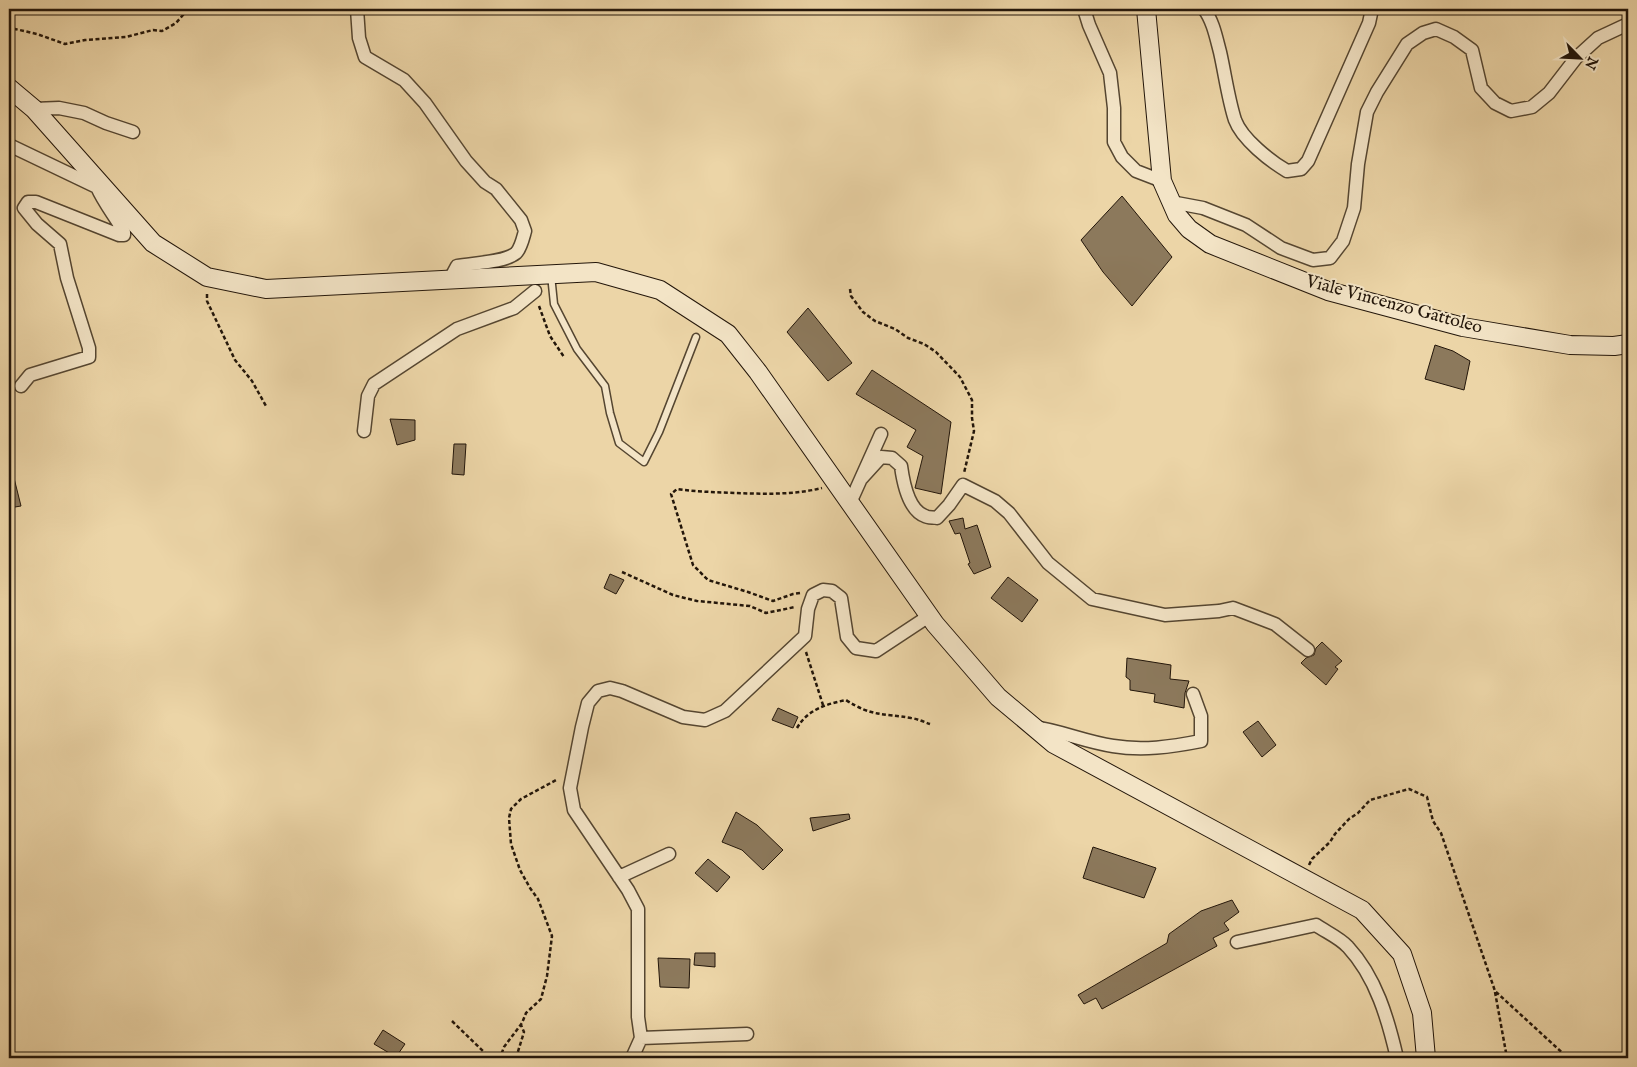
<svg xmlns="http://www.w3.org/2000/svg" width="1637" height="1067" font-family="'IM FELL English',serif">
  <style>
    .building { fill: #8c795c; stroke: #23160a }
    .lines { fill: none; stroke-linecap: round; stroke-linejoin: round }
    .lane-casing { stroke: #554631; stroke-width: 9 }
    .street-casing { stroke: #554631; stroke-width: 15 }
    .secondary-casing { stroke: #23160a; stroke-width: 20 }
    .path { stroke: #23160a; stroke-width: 2.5; stroke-dasharray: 4 2.5; stroke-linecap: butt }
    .lane { stroke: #f3e4c6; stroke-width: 6 }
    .street { stroke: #f3e4c6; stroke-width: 12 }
    .secondary { stroke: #f3e4c6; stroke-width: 18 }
    .labels { text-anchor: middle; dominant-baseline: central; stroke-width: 4; stroke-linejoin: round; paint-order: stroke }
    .street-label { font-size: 18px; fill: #23160a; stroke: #f3e4c6 }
  </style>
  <rect width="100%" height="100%" fill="#ecd5a7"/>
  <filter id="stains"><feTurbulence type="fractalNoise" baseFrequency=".004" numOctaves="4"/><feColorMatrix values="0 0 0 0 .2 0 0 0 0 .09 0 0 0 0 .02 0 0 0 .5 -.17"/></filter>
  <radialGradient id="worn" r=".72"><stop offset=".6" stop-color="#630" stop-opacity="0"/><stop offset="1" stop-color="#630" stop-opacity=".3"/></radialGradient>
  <!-- building -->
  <path class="building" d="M1122,196l50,61 -40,49 -29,-34 -22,-32z
    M808,308l44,55 -24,18 -41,-49z
    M1435,345l18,6 17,10 -6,29 -39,-11z
    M872,370l79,52 -10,72 -26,-6 8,-32 -16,-9 9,-17 -60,-36z
    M390,419l25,1v20l-18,5z
    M454,444h12l-2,31 -12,-1z
    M9,474h4l8,32 -12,2z
    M963,518l2,11 12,-4 14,42 -17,7 -6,-10 2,-1 -10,-30 -5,1 -6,-13z
    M610,574l14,6 -8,14 -12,-6z
    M1008,577l30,23 -16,22 -31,-24z
    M1322,642l20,19 -7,6 3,2 -12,16 -25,-22 5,-5 8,-3 2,-7z
    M1127,658l44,7 -1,14 19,2 -4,12 -1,15 -30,-6 1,-8 -25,-4v-10l-4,-3z
    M778,708l20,9 -5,11 -21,-8z
    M1258,721l18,24 -14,12 -19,-25z
    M736,812l21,13 26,25 -20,20 -21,-20 -20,-8z
    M849,814l1,5 -37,12 -3,-13z
    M1093,847l63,21 -12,30 -61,-20z
    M708,859l22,18 -13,15 -22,-19z
    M1232,900l7,12 -15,11 5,7 -16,8 4,8 -115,63 -6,-11 -12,6 -6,-9 89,-52 2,-9 32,-23z
    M695,953h20v14l-21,-2z
    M658,958l32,1 -1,29 -29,-1z
    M383,1030l22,14 -9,13 -22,-13z"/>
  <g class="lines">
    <defs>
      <path id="lane" d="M551,275l3,29 23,45 28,37 5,27 9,30 25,19 15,-30 37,-95"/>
      <path id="street" d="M357,9l2,29 6,19 39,23 21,23 41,58 19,21 11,7 25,31 4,11c-2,7 -4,17 -9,22 -12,10 -44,10 -59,13l-7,13
        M1084,9l5,16 21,48 4,35v34l8,15 14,14 26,10
        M1204,9c9,12 12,28 16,43 5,22 8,46 15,68 7,19 35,41 52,51l14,-2 7,-8 61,-138 3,-14
        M34,109l25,-1 25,5 22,10 27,9
        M9,145l92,44
        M1171,202l32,6 43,17 35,23 32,12 17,-2 13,-17 11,-33 4,-44 9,-52 10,-20 30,-48 16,-11 13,-4 18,8 18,13 9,38 14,15 16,8 21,-4 17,-14 27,-35 22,-20 30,-14
        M21,386l9,-11 59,-18v-9l-22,-70 -7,-34 -23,-20 -13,-16 4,-6h8l83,33h5v-3c-9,-16 -20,-29 -27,-45
        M364,431l4,-35 6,-12 83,-55 57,-21 21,-17
        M861,479l20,-22 11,1 9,8c2,15 7,44 24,50 3,2 9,1 12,2l12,-13 14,-20 32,16 14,12 39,50 44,36 73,16 54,-4 14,-3 42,16 33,26
        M850,503l31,-69
        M1034,727c27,4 52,15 79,19 29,5 58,1 88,-5v-25l-8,-22
        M619,877l50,-23
        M1237,942l79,-17c10,7 24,13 32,22 28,30 40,72 49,111
        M641,1038l106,-4
        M632,1058l9,-20 -3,-21v-108l-10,-19 -54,-80 -4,-22 12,-61 6,-24 10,-12 12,-3 12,3 61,26 22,3 20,-9 80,-75 3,-27 5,-14 10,-5 9,1 9,7 6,39 9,11 20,3 53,-35"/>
      <path id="secondary" d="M1146,9l16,172 15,34 12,14 21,15 118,47 135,36 107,18 44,1 14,-2
        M9,88l25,21 119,134 54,34 59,12 330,-17 64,18 68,44 30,38 177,252 63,73 56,47 308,166 40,44 20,59 4,45"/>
    </defs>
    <!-- lane casing -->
    <use href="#lane" class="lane-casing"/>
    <!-- street casing -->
    <use href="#street" class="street-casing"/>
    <!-- secondary casing -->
    <use href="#secondary" class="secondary-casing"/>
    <!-- path -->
    <path class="path" d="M9,34l6,-5 22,5 28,10 20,-4 41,-3 27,-7 9,1 14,-8 7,-8 3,-6
      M850,289l1,7 12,16 12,9 20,8 13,9 16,6 12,8 24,25 12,23v18l2,13 -10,42
      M207,294v7l28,59 17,21 14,25
      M539,306l11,30 14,21
      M622,572l51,23 24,6 53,5 16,7 29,-6
      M800,593l-7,1 -20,7 -25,-9 -40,-12 -15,-15 -22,-71 6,-5c20,3 39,3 59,4 28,1 58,2 86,-5
      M806,652l17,53
      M797,728c11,-19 30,-24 49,-28 26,17 37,13 65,18 7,1 13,4 19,6
      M1309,865l3,-6 18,-17 5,-8 14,-15 9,-6 12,-13 39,-11 18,8 6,24 8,12 54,158 73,67
      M1495,992l12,66
      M452,1021l36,35 13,-1 3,-8 18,-24 4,-10 15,-14 6,-23 5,-40 -14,-37 -8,-11 -10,-18 -9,-26 -2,-26 2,-9 10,-10 37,-20
      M516,1058l8,-26 -3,-7"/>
    <!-- lane -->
    <use href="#lane" class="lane"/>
    <!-- street -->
    <use href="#street" class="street"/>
    <!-- secondary -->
    <use href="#secondary" class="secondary"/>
  </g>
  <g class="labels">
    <!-- street labels -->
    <g class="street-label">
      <text transform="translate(1394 305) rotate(15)">Viale Vincenzo Gattoleo</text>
    </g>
  </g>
  <!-- margin -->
  <rect width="1637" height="1067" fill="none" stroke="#ecd5a7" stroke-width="30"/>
  <rect x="10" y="10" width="1617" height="1047" fill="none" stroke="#23160a" stroke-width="2.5"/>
  <rect x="15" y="15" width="1607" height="1037" fill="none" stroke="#23160a"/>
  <!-- north arrow -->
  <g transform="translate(1580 58) rotate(114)" stroke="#f3e4c6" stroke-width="4" paint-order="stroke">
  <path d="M0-4L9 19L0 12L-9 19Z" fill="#23160a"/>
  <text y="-8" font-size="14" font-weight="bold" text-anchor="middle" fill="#23160a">N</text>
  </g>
  <rect width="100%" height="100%" filter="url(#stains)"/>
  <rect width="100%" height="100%" fill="url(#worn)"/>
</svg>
